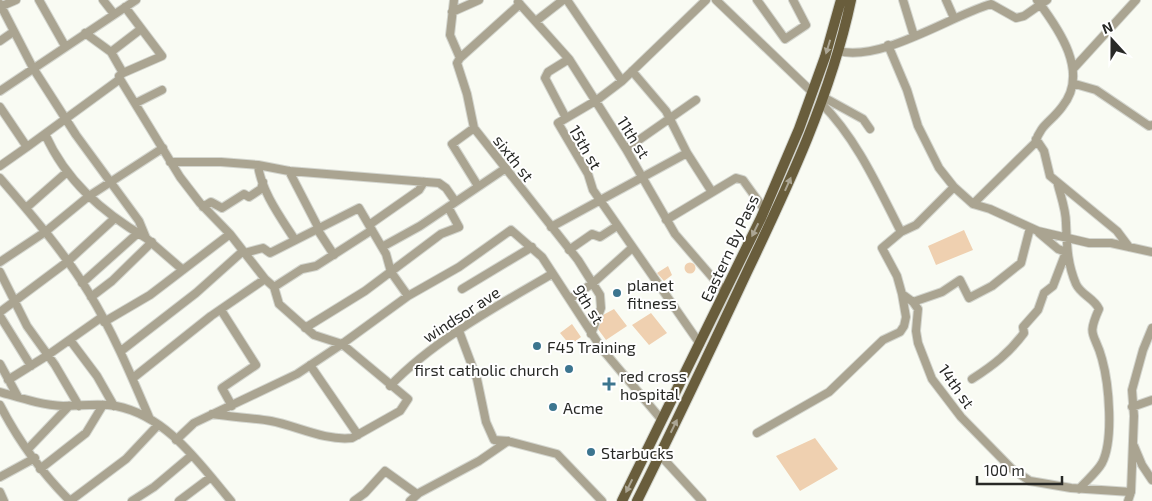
<svg xmlns="http://www.w3.org/2000/svg" width="1152" height="501" font-family="'Exo 2',sans-serif">
  <style>
    .green { fill: #efd0b0 }
    .lines { fill: none; stroke-linecap: round; stroke-linejoin: round }
    .minor-casing { stroke: #d3d5ce; stroke-width: 10 }
    .major-casing { stroke: #d3d5ce; stroke-width: 12 }
    .minor { stroke: #aaa491; stroke-width: 8 }
    .major { stroke: #695d3c; stroke-width: 10 }
    .oneway { fill: #aca694 }
    .poi-dot { fill: #3c758f; stroke: #fff; stroke-width: 2 }
    .labels { text-anchor: middle; dominant-baseline: central; stroke-width: 4; stroke-linejoin: round; paint-order: stroke }
    .street-label { font-size: 16px; fill: #282926; stroke: #fff }
    .poi-label { font-size: 16px; fill: #282926; stroke: #fff; text-anchor: start }
  </style>
  <rect width="100%" height="100%" fill="#f9fbf3"/>
  <!-- green -->
  <path class="green" d="M964,230l9,20 -37,15 -8,-19z
    M684.5 268a5.5 5.5 0 1 1 11 0a5.5 5.5 0 1 1-11 0Z
    M668,266l4,9 -8,6 -7,-8z
    M614,309l13,17 -21,14 -14,-19z
    M651,313l16,20 -18,12 -17,-20z
    M572,324l9,13 -11,8 -10,-12z
    M815,438l23,31 -38,22 -24,-35z"/>
  <g class="lines">
    <defs>
      <path id="minor" d="M39,0l26,46
        M103,0l11,14
        M454,0l-4,35 10,23
        M567,0l55,81
        M716,0l96,92
        M757,0l28,39 21,-14 -13,-25
        M903,0l11,36
        M946,0l8,18
        M518,2l51,57 57,90 49,85 50,58
        M0,4l33,64 43,67 63,86 7,17 37,32
        M520,4l-60,54 -3,5 10,31 7,34 104,132 22,35 1,13 -10,26
        M2,6l14,-6
        M125,7l37,49 -39,17 -4,3 1,3 60,98 20,26 30,31 35,45 9,8 5,17 35,31 28,9 66,55 -8,12 -48,27c-27,3 -55,-12 -81,-17 -19,-3 -39,-4 -59,-7
        M452,12l27,-12
        M536,21l27,-21
        M85,33l26,19 12,21
        M0,41l13,-9
        M888,45l19,45 11,36 21,42 15,19 19,17 17,5 48,22 51,12h22l41,9
        M838,51c44,11 110,-34 153,-47l25,14 8,-2 23,-16
        M111,52l30,-23
        M1073,69l63,-69
        M632,71l34,40 21,42 25,39
        M1075,84l21,6 53,36 3,-1
        M0,91l136,-91
        M823,97l40,22 7,10
        M136,103l26,-13
        M821,103c36,36 57,84 80,129l-19,16 15,28 5,18 11,8 5,7 -2,22 2,12 14,36 29,38 51,52 18,12 41,7 60,4
        M0,107l27,40 93,-68
        M566,118l-21,-40 3,-6 21,-13
        M474,128l-22,16 26,42
        M45,134c21,47 57,78 101,104
        M1036,139l8,12 6,25 67,55 12,16
        M626,149l70,-49
        M170,162h51l37,3 31,6 150,12 7,5 9,13
        M258,165c3,26 23,53 37,75
        M0,166l27,-19
        M289,171l30,58v3l15,23
        M0,178c31,36 64,74 89,115 24,39 42,82 60,124
        M1058,185c3,12 8,25 8,38 1,22 1,40 10,61 5,11 18,14 23,25 -13,29 -4,23 3,50 7,25 12,81 0,104 -5,9 -16,18 -23,26
        M973,204l62,-61c6,-19 15,-20 27,-36 28,-34 -3,-78 -25,-107
        M203,207l8,-5 11,6 22,-14 5,3 12,-8 2,-7
        M26,208l41,-36
        M666,220l70,-42 7,2 21,29
        M369,225l50,-35 5,-8
        M551,227l136,-74
        M901,232l15,-7 38,-38
        M1039,233l19,16 8,3
        M382,247l38,-21 86,-58
        M569,250l23,-16 8,3 17,-11
        M244,253l19,-5 7,5 89,-45 27,46 5,18 17,24
        M0,262l45,-30 44,-36 74,-48
        M0,272l27,54 28,39 24,41
        M82,283l56,-50
        M274,287l28,-18 14,-3 56,-36
        M462,289l70,-42
        M91,297l21,-16 40,-39
        M570,299l23,-16 39,-35
        M913,302l29,-10 18,-12 9,18 23,-12 29,-23 9,-35
        M221,310l35,55 -34,23 10,18
        M0,312l67,-50 48,-44
        M0,316l31,50
        M104,322l46,-27 80,-61
        M305,328l60,-37 76,-57 18,-7 -11,-20
        M459,331l18,48 9,43 8,18 14,1 49,13 45,47
        M70,340l27,36 17,30
        M700,344l-107,-154 -5,-16 -30,-51 39,-23 25,-19 84,-81
        M121,351l75,-58 47,-42
        M0,364l18,33
        M310,365l48,70
        M133,378l78,-62 54,-37
        M972,379c22,-14 37,-26 52,-46l-1,-6 15,-17 6,-17 9,-7 13,-34
        M8,380l40,-25 54,-38
        M390,386c44,-46 107,-80 162,-112
        M0,392c21,6 41,13 63,14 17,0 36,-3 53,0 51,10 83,57 115,95
        M0,405c18,35 42,68 70,96
        M1132,407l20,-7
        M757,433l72,-41 54,-52 17,-8 4,-6 2,-9 -4,-23
        M176,440l18,-17 103,-49 45,-30 66,-48 51,-29 52,-37 31,27 60,92 59,70
        M1134,446l8,19 10,15
        M28,449l41,-43
        M660,455l42,46
        M40,469l46,-36 17,-28
        M0,477l35,-19
        M0,492l4,9
        M70,501l56,-42 32,-34
        M132,501l22,-14 38,-32
        M179,501l32,-24
        M354,501l11,-8 20,-22 32,23
        M410,501l9,-8 60,-32 29,-20
        M1128,501l3,-9 3,-76 -2,-26 11,-40 9,-22"/>
      <path id="major" d="M622,501l139,-283 38,-89 26,-72 16,-57
        M637,501c38,-76 74,-152 110,-229 42,-88 84,-177 104,-272"/>
    </defs>
    <!-- minor casing -->
    <use href="#minor" class="minor-casing"/>
    <!-- major casing -->
    <use href="#major" class="major-casing"/>
    <!-- minor -->
    <use href="#minor" class="minor"/>
    <!-- major -->
    <use href="#major" class="major"/>
  </g>
  <!-- one-way arrows -->
  <defs><path id="oneway-solid" d="M-6-.8H1V-3.2L6.5 0L1 3.2V.8H-6Z" transform="scale(1.25)"/></defs>
  <g class="oneway">
    <use href="#oneway-solid" transform="translate(828 47) rotate(107)"/>
    <use href="#oneway-solid" transform="translate(788 184) rotate(-66)"/>
    <use href="#oneway-solid" transform="translate(755 230) rotate(116)"/>
    <use href="#oneway-solid" transform="translate(674 426) rotate(-64)"/>
    <use href="#oneway-solid" transform="translate(629 486) rotate(116)"/>
  </g>
  <!-- markers -->
  <g class="poi-dot">
    <circle cx="617" cy="293" r="5"/>
    <circle cx="537" cy="346" r="5"/>
    <circle cx="569" cy="369" r="5"/>
    <path d="M606.5 376.5h5v5h5v5h-5v5h-5v-5h-5v-5h5z"/>
    <circle cx="553" cy="407" r="5"/>
    <circle cx="591" cy="452" r="5"/>
  </g>
  <g class="labels">
    <!-- street labels -->
    <g class="street-label">
      <text transform="translate(634 137) rotate(58)">11th st</text>
      <text transform="translate(586 147) rotate(60)">15th st</text>
      <text transform="translate(514 158) rotate(52)">sixth st</text>
      <text transform="translate(729 248) rotate(-65)">Eastern By Pass</text>
      <text transform="translate(589 304) rotate(58)">9th st</text>
      <text transform="translate(461 314) rotate(-33)">windsor ave</text>
      <text transform="translate(957 386) rotate(55)">14th st</text>
    </g>
    <!-- poi labels -->
    <g class="poi-label">
      <text x="627" y="284">planet<tspan x="627" dy="18">fitness</tspan></text>
      <text x="547" y="346">F45 Training</text>
      <text x="559" y="369" text-anchor="end">first catholic church</text>
      <text x="620" y="375">red cross<tspan x="620" dy="18">hospital</tspan></text>
      <text x="563" y="407">Acme</text>
      <text x="601" y="452">Starbucks</text>
    </g>
  </g>
  <!-- north arrow -->
  <g transform="translate(1112 40) rotate(339)" stroke="#ffffff" stroke-width="4" paint-order="stroke">
  <path d="M0-4L9 19L0 12L-9 19Z" fill="#282926"/>
  <text y="-8" font-size="14" font-weight="bold" text-anchor="middle" fill="#282926">N</text>
  </g>
  <!-- scale -->
  <path d="M977 476v8h85v-8" fill="none" stroke="#282926" stroke-width="2.5"/>
  <text x="984" y="476" font-size="15" fill="#282926" stroke="#ffffff" stroke-width="4" paint-order="stroke">100 m</text>
</svg>
